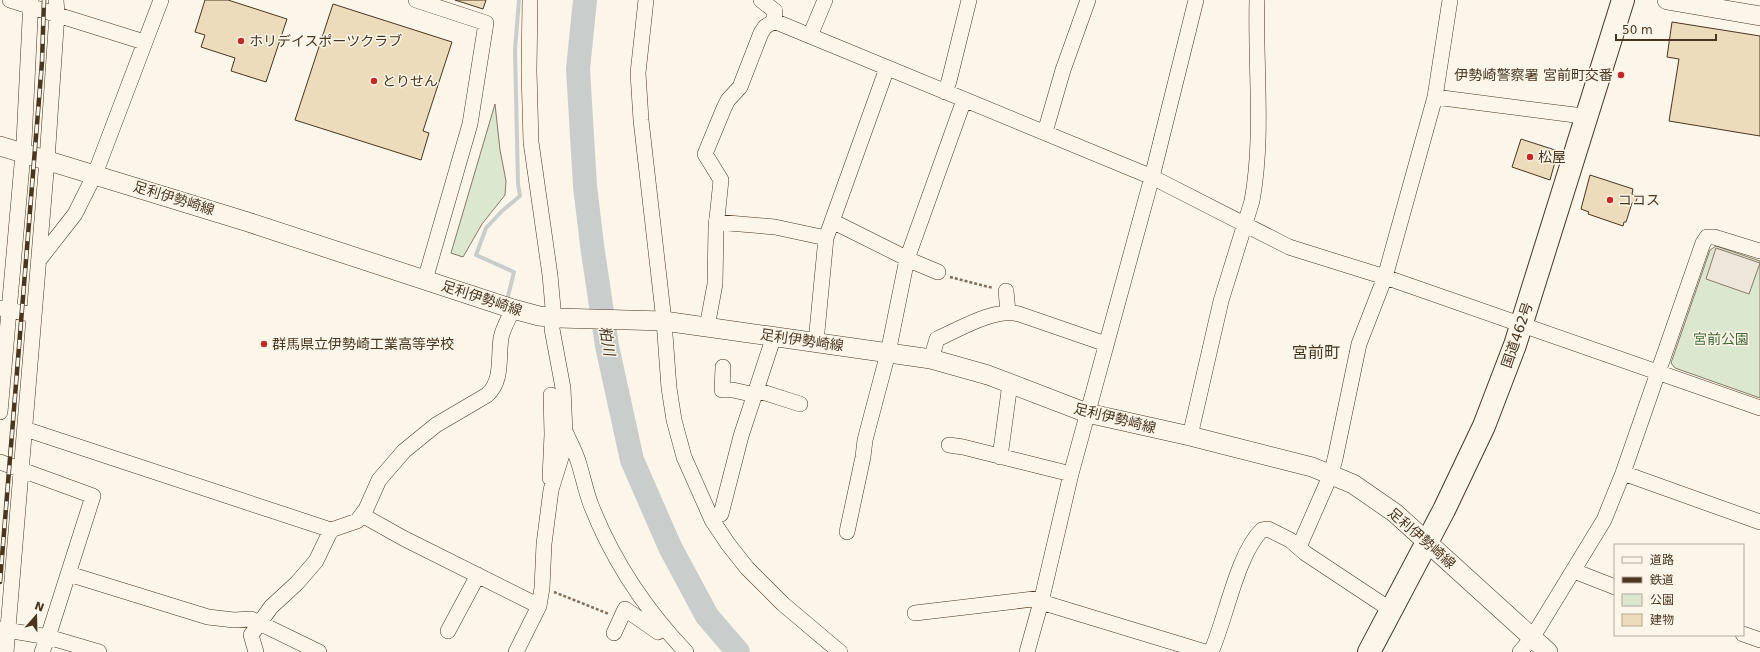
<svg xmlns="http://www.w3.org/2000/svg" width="1760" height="652" font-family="'DejaVu Sans','Noto Sans JP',sans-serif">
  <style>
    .green { fill: #dce7d0; stroke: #887966 }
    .parking { fill: #ede7d9; stroke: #887966 }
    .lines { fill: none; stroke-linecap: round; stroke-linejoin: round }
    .stream { stroke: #c9cecd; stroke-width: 4 }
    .river { stroke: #c9cecd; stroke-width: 24 }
    .building { fill: #ecdcbc; stroke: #4a3520 }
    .minor-casing { stroke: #4a3520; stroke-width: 16 }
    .major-casing { stroke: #4a3520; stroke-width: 20 }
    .highway-casing { stroke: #4a3520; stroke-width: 24 }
    .path { stroke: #7f6f5c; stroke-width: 2.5; stroke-dasharray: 3 2; stroke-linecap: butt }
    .minor { stroke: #fbf6e9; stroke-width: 15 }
    .major { stroke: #fbf6e9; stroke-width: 19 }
    .highway { stroke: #fbf6e9; stroke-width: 22 }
    .rail-casing { stroke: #4a3520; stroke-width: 4.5 }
    .rail { stroke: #fbf6e9; stroke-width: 3; stroke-dasharray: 9; stroke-linecap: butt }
    .poi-dot { fill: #c62828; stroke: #fbf6e9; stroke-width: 1.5 }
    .labels { text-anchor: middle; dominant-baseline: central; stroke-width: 3; stroke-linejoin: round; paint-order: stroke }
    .poi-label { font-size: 14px; fill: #4a3520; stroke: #fbf6e9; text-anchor: start }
    .street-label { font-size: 14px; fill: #4a3520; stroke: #fbf6e9 }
    .park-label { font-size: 14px; fill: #436837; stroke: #fbf6e9 }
    .water-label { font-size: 15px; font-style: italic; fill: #4a3520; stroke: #fbf6e9 }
    .quarter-label { font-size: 16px; fill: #4a3520; stroke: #fbf6e9 }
  </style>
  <rect width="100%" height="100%" fill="#fbf6e9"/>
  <!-- green -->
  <path class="green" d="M495,104l5,46 6,31 -1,14 -23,29 -19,33 -12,-4z
    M1716,246l44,15v137l-85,-30 -4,-5 39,-113z"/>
  <!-- parking -->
  <path class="parking" d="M1716,248l44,15 -11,31 -43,-15z"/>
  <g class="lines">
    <!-- stream -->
    <path class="stream" d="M507,300l7,-28 -38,-17 10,-27 16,-17 18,-15 -2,-12 -3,-134 4,-50"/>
    <!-- river -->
    <path class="river" d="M585,0l-7,69 7,117 7,59 15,101 25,114 38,87 37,69 31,36"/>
  </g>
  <!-- building -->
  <path class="building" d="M205,0h23l59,19 -21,63 -35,-11 4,-13 -34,-11 4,-12 -10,-3z
    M455,0h31l-3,9z
    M333,4l119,38 -29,89 6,2 -8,27 -126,-40z
    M1672,22l88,14v100l-91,-15 10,-62 -12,-2z
    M1521,139l37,12 -8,29 -38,-13z
    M1590,175l43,14 -1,5 6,2 -3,8 -3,-1 -6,19h-2l-1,4 -35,-12 1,-2 -8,-3z"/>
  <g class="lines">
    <defs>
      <path id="minor" d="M10,0l134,42
        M416,0l70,23 -16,101 -45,156
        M646,0l-8,73 3,47 23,201 5,67 5,32 10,37 28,63 16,24 19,24 36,36 57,48
        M761,0l14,11 -1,10
        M810,36l15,-36
        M945,92l4,-11 20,-81
        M1435,97l140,18 12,2
        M1045,132l18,-62 25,-70
        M832,221l82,41 24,10
        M716,222l59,5 51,11
        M39,260l36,-46 20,-40 66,-174
        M1006,291l2,21
        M0,308l34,7
        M707,327l8,-43 1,-56 5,-48 -16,-26 19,-46 4,-8 12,-13 21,-54 4,-6 9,-6 378,156 137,70 96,30 375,131
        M816,342l10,-104 61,-170
        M931,359l6,-20c21,-9 58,-32 82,-25l87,30
        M723,367l-1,23h11l22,5
        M756,390l44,14
        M0,412l24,-270 7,-142
        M25,429l306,101 26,-9 9,-12 13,-29 25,-29 32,-26 51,-30c16,-14 11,-37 14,-57 2,-10 8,-20 12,-29
        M566,433c4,10 10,20 13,31 4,13 7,28 12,41 22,56 54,104 95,147
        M1190,436l31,-135 31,-100c12,-66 3,-134 5,-201
        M949,445l14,2 108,27
        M1000,457l9,-66 2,-7
        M0,462l93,34 -45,141 -6,15
        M1623,473l137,49
        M550,478l2,-44 -1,-39
        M721,514l20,-78 33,-100
        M362,515l41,23 136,68
        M847,532l16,-75 2,-17 23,-87 19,-94 57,-159
        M1299,547l32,-73 4,-15 24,-115 26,-67 50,-180 15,-97
        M1574,571l41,16
        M69,574l139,43 26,3 17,-1 68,33
        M1041,602l164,50
        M915,613l127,-15
        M0,629l48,8 51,15
        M448,631l30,-56
        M614,633l11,-24 33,23 5,-4
        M1743,634l17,6
        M6,652l41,-492 10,-146 -1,-14
        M256,652l-5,-17 20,-28 26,-24 19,-22 15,-31
        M516,652l23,-46 3,-18 2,-44 7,-54 13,-42 1,-16 -2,-44 -11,-59 1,-21 -3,-33 -19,-133 -2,-71 1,-71
        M1027,652l14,-50 30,-128 81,-297 44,-177
        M1211,652c15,-33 26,-98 51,-122l6,-1 22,11 15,13 86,57
        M1520,652l12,-14 72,-118 19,-47 80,-230 4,-6h7l46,14"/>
      <path id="major" d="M1667,0l93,16
        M0,146l248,76 265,87 26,7 19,2 106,3 267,38 57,16 99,38 103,23 122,31 41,17 42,29 153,139"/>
      <path id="highway" d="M1369,652l75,-142 40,-84 31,-81 108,-345"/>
    </defs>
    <!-- minor casing -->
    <use href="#minor" class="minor-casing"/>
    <!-- major casing -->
    <use href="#major" class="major-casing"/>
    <!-- highway casing -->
    <use href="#highway" class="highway-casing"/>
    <!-- path -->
    <path class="path" d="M950,277l43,11
      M554,592l55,22"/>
    <!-- minor -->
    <use href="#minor" class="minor"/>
    <!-- major -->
    <use href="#major" class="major"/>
    <!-- highway -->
    <use href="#highway" class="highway"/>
    <defs>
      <path id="rail" d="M0,582l42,-520 2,-62"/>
    </defs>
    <!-- rail casing -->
    <use href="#rail" class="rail-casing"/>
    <!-- rail -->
    <use href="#rail" class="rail"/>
  </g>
  <!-- markers -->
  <g class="poi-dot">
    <circle cx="241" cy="41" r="4"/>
    <circle cx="1621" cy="75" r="4"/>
    <circle cx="374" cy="81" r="4"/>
    <circle cx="1530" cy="157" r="4"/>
    <circle cx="1610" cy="200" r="4"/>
    <circle cx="264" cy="344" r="4"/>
  </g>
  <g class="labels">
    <!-- poi labels -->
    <g class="poi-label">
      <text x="249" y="41">ホリデイスポーツクラブ</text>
      <text x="1613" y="75" text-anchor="end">伊勢崎警察署 宮前町交番</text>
      <text x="382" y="81">とりせん</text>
      <text x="1538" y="157">松屋</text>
      <text x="1618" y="200">ココス</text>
      <text x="272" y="344">群馬県立伊勢崎工業高等学校</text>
    </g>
    <!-- street labels -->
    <g class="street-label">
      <text transform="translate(174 198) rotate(17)">足利伊勢崎線</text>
      <text transform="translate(482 298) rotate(18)">足利伊勢崎線</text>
      <text transform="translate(1517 335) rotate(-71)">国道462号</text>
      <text transform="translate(802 340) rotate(8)">足利伊勢崎線</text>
      <text transform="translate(1115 418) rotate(14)">足利伊勢崎線</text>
      <text transform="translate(1422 538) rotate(41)">足利伊勢崎線</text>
    </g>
    <!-- park labels -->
    <g class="park-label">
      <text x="1721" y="339">宮前公園</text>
    </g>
    <!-- water labels -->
    <g class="water-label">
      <text transform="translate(607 341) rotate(80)">粕川</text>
    </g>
    <!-- quarter labels -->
    <g class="quarter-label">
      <text x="1316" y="352">宮前町</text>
    </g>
  </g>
  <!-- legend -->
  <rect x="1614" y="544" width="130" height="92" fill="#fbf6e9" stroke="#b4a999"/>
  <rect x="1622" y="557" width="20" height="6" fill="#fbf6e9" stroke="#b4a999"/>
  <text x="1650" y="564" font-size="12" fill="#4a3520">道路</text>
  <rect x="1622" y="577" width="20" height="6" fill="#4a3520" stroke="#b4a999"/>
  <text x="1650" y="584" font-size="12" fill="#4a3520">鉄道</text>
  <rect x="1622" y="594" width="20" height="12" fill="#dce7d0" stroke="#b4a999"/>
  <text x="1650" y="604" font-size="12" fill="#4a3520">公園</text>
  <rect x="1622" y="614" width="20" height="12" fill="#ecdcbc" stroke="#b4a999"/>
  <text x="1650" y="624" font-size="12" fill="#4a3520">建物</text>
  <!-- north arrow -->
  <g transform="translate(36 616) rotate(20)" stroke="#fbf6e9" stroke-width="3" paint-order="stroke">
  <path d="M0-3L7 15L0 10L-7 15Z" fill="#4a3520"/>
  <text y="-6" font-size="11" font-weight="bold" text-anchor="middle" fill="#4a3520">N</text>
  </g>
  <!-- scale -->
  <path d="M1616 34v6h100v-6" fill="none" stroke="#4a3520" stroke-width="2"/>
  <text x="1622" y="34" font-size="12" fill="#4a3520" stroke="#fbf6e9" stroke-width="3" paint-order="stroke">50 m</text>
</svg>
